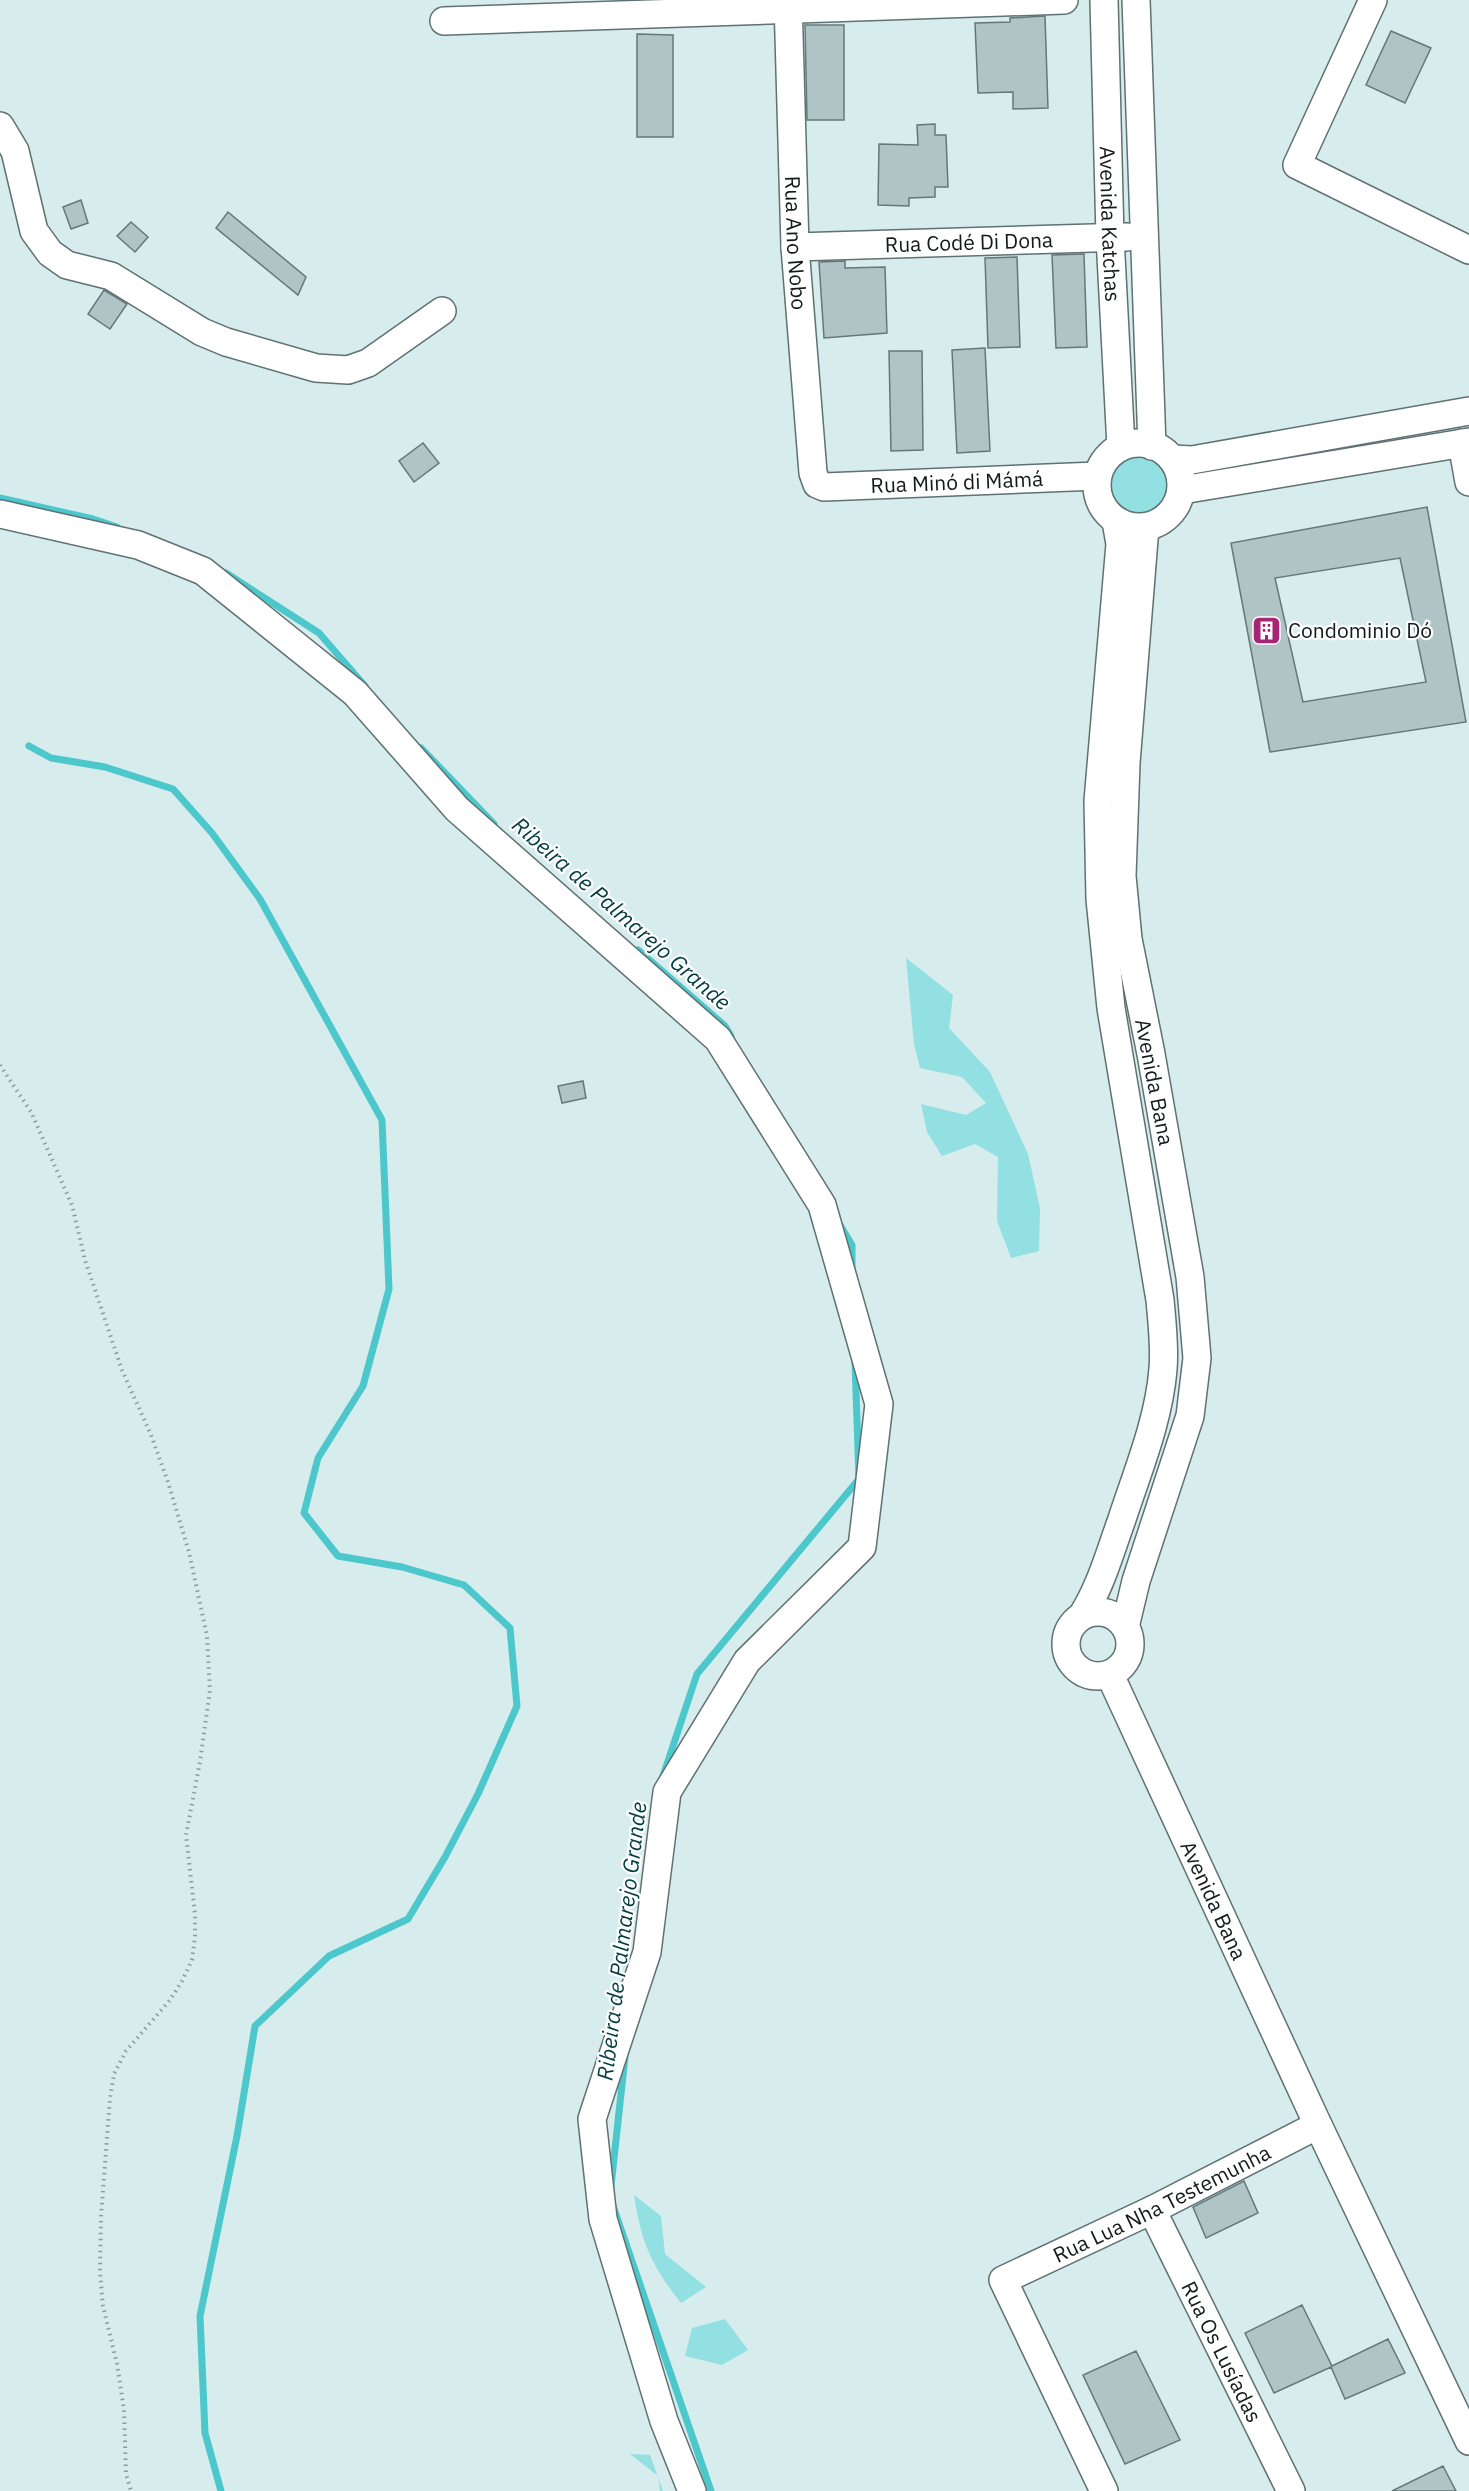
<svg xmlns="http://www.w3.org/2000/svg" width="1469" height="2491" font-family="'IBM Plex Sans',sans-serif">
  <style>
    .green { fill: #92e0e2 }
    .lines { fill: none; stroke-linecap: round; stroke-linejoin: round }
    .stream { stroke: #4cc7cb; stroke-width: 7 }
    .building { fill: #afc4c4; stroke: #657879; stroke-width: 1.5; fill-rule: evenodd }
    .minor-casing { stroke: #5f7172; stroke-width: 30 }
    .path { stroke: #8c9c9c; stroke-width: 4; stroke-dasharray: 1.5 4.5; stroke-linecap: butt }
    .minor { stroke: #fff; stroke-width: 27 }
    .labels { text-anchor: middle; dominant-baseline: central; stroke-width: 4.5; stroke-linejoin: round; paint-order: stroke }
    .street-label { font-size: 21px; fill: #131a1a; stroke: #fff }
    .poi-label { font-size: 21px; fill: #131a1a; stroke: #fff; text-anchor: start }
    .water-label { font-size: 22px; font-style: italic; fill: #013d3f; stroke: #fff }
  </style>
  <rect width="100%" height="100%" fill="#d7ecec"/>
  <!-- green -->
  <path class="green" d="M1106 486a32 32 0 1 1 64 0a32 32 0 1 1-64 0Z
    M906,958l47,37 -4,33 41,44 38,82 12,54 -1,43 -28,7 -14,-37 1,-64 -23,-13 -33,12 -15,-24 -6,-28 45,11 20,-12 -24,-26 -42,-9 -6,-24z
    M634,2195l27,21 4,38 41,33 -25,16c-30,-38 -40,-61 -47,-108z
    M725,2319l23,31 -26,15 -37,-9 7,-28z
    M630,2454l20,1 13,36h-3l-2,-15z"/>
  <g class="lines">
    <!-- stream -->
    <path class="stream" d="M0,498l93,21 24,8
      M226,573l93,60 46,53
      M29,746l22,12 54,9 68,22 39,44 48,66 122,221 7,169 -26,97 -45,72 -14,55 34,43 64,11 62,18 46,43 7,78 -39,88 -33,63 -37,62 -79,37 -74,70 -18,110 -37,180 5,117 16,58
      M421,748l73,76
      M638,950l87,76 6,10
      M840,1225l12,20v22
      M663,1776l34,-102 162,-195 -4,-117
      M611,2186l14,-129
      M613,2206l98,285"/>
  </g>
  <!-- building -->
  <path class="building" d="M1045,16l3,92 -35,1v-17l-35,1 -3,-70 35,-1v-4z
    M805,25h39v95h-37z
    M1391,31l40,17 -26,55 -39,-18z
    M637,34l36,1v102h-36z
    M935,124v11h11l2,52h-13v10l-26,1v8l-31,-1 1,-61 39,1 -1,-20z
    M81,200l7,23 -17,6 -8,-22z
    M228,212l78,65 -8,18 -82,-67z
    M131,222l17,15 -13,15 -18,-16z
    M1084,254l3,93 -31,1 -4,-93z
    M1017,257l3,90 -32,1 -3,-90z
    M845,261v7l40,-1 2,66 -63,5 -5,-76z
    M104,290l23,14 -17,25 -22,-15z
    M985,348l5,103 -33,2 -5,-103z
    M889,351h33l1,99 -32,1z
    M423,443l16,20 -25,19 -15,-21z
    M1427,507l39,215 -196,30 -39,-209zM1400,558l26,124 -123,20 -28,-124z
    M583,1081l3,17 -24,5 -4,-17z
    M1244,2181l14,32 -52,25 -13,-31z
    M1302,2305l30,61 56,-27 17,34 -60,26 -14,-32 -57,26 -29,-60z
    M1136,2351l44,89 -55,24 -42,-89z
    M1443,2466l13,25h-64z"/>
  <g class="lines">
    <defs>
      <g id="minor">
        <path id="s1" d="M788,0l7,247 18,226 4,11 7,3 273,-11"/>
        <path id="s2" d="M1104,0l6,237 11,210"/>
        <path d="M1136,0l16,446"/>
        <path d="M1373,0l-76,165 172,85"/>
        <path d="M444,21l620,-21"/>
        <path d="M0,126l15,25 19,80 16,22 17,12 44,11 91,56 24,10 90,26 32,2 20,-7 74,-52"/>
        <path id="s3" d="M795,247l332,-10"/>
        <circle cx="1139" cy="485" r="42"/>
        <path d="M1462,443l7,39"/>
        <path d="M1172,459l20,1 277,-49"/>
        <path d="M1182,490l287,-48"/>
        <path d="M0,514l138,31 65,26 152,122 102,116 261,230 104,166 57,199 -17,143 -115,114 -80,131 -20,160 -55,167 11,100 61,202 28,70"/>
        <circle cx="1098" cy="1644" r="32"/>
        <path d="M1082,1616c19,-30 28,-64 40,-97 16,-49 37,-99 41,-150 2,-23 -1,-46 -3,-69l-49,-292 -11,-109 -2,-98 22,-257 -4,-23"/>
        <path d="M1125,1627l11,-46 54,-165 7,-58 -7,-81 -39,-223 -23,-115 -6,-63 4,-113 19,-236"/>
        <path id="s4" d="M1110,1675l208,450 151,316"/>
        <path id="s5" d="M1152,2210l139,281"/>
        <path id="s6" d="M1104,2491l-101,-211 149,-70 166,-85"/>
      </g>
    </defs>
    <!-- minor casing -->
    <use href="#minor" class="minor-casing"/>
    <!-- path -->
    <path class="path" d="M0,1065l31,47 41,93 13,55 37,110 29,65 17,47 21,70 18,84 3,54 -10,72 -14,73 9,79v22l-3,24 -10,21 -12,19 -44,51 -12,23 -4,24 -9,119 -1,55 3,34 14,58 7,46 2,64 5,17"/>
    <!-- minor -->
    <use href="#minor" class="minor"/>
  </g>
  <!-- icons -->
  <defs>
    <symbol id="building-square" viewBox="-11 -11 22 22"><rect x="-9" y="-9" width="18" height="18" rx="4" fill="#a52473" stroke="#fff"/><path d="M-4-6H4V6H1V3H-1V6H-4ZM-2.5-4.3h1.7v1.8h-1.7ZM.8-4.3h1.7v1.8H.8ZM-2.5-1h1.7V.8h-1.7ZM.8-1h1.7V.8H.8Z" fill="#fff"/></symbol>
  </defs>
  <g fill-rule="evenodd">
    <use href="#building-square" x="1250" y="614" width="33" height="33"/>
  </g>
  <g class="labels">
    <!-- street labels -->
    <g class="street-label">
      <text stroke="none"><textPath href="#s2" startOffset="224">Avenida Katchas</textPath></text>
      <text stroke="none"><textPath href="#s3" startOffset="174">Rua Codé Di Dona</textPath></text>
      <text stroke="none"><textPath href="#s1" startOffset="243">Rua Ano Nobo</textPath></text>
      <text stroke="none"><textPath href="#s1" startOffset="626">Rua Minó di Mámá</textPath></text>
      <text transform="translate(1155 1082) rotate(79)">Avenida Bana</text>
      <text stroke="none"><textPath href="#s4" startOffset="248">Avenida Bana</textPath></text>
      <text stroke="none"><textPath href="#s6" startOffset="410">Rua Lua Nha Testemunha</textPath></text>
      <text stroke="none"><textPath href="#s5" startOffset="158">Rua Os Lusíadas</textPath></text>
    </g>
    <!-- poi labels -->
    <g class="poi-label">
      <text x="1288" y="630">Condominio Dó</text>
    </g>
    <!-- water labels -->
    <g class="water-label">
      <text transform="translate(622 913) rotate(41)">Ribeira de Palmarejo Grande</text>
      <text transform="translate(621 1941) rotate(-83)">Ribeira de Palmarejo Grande</text>
    </g>
  </g>
</svg>
